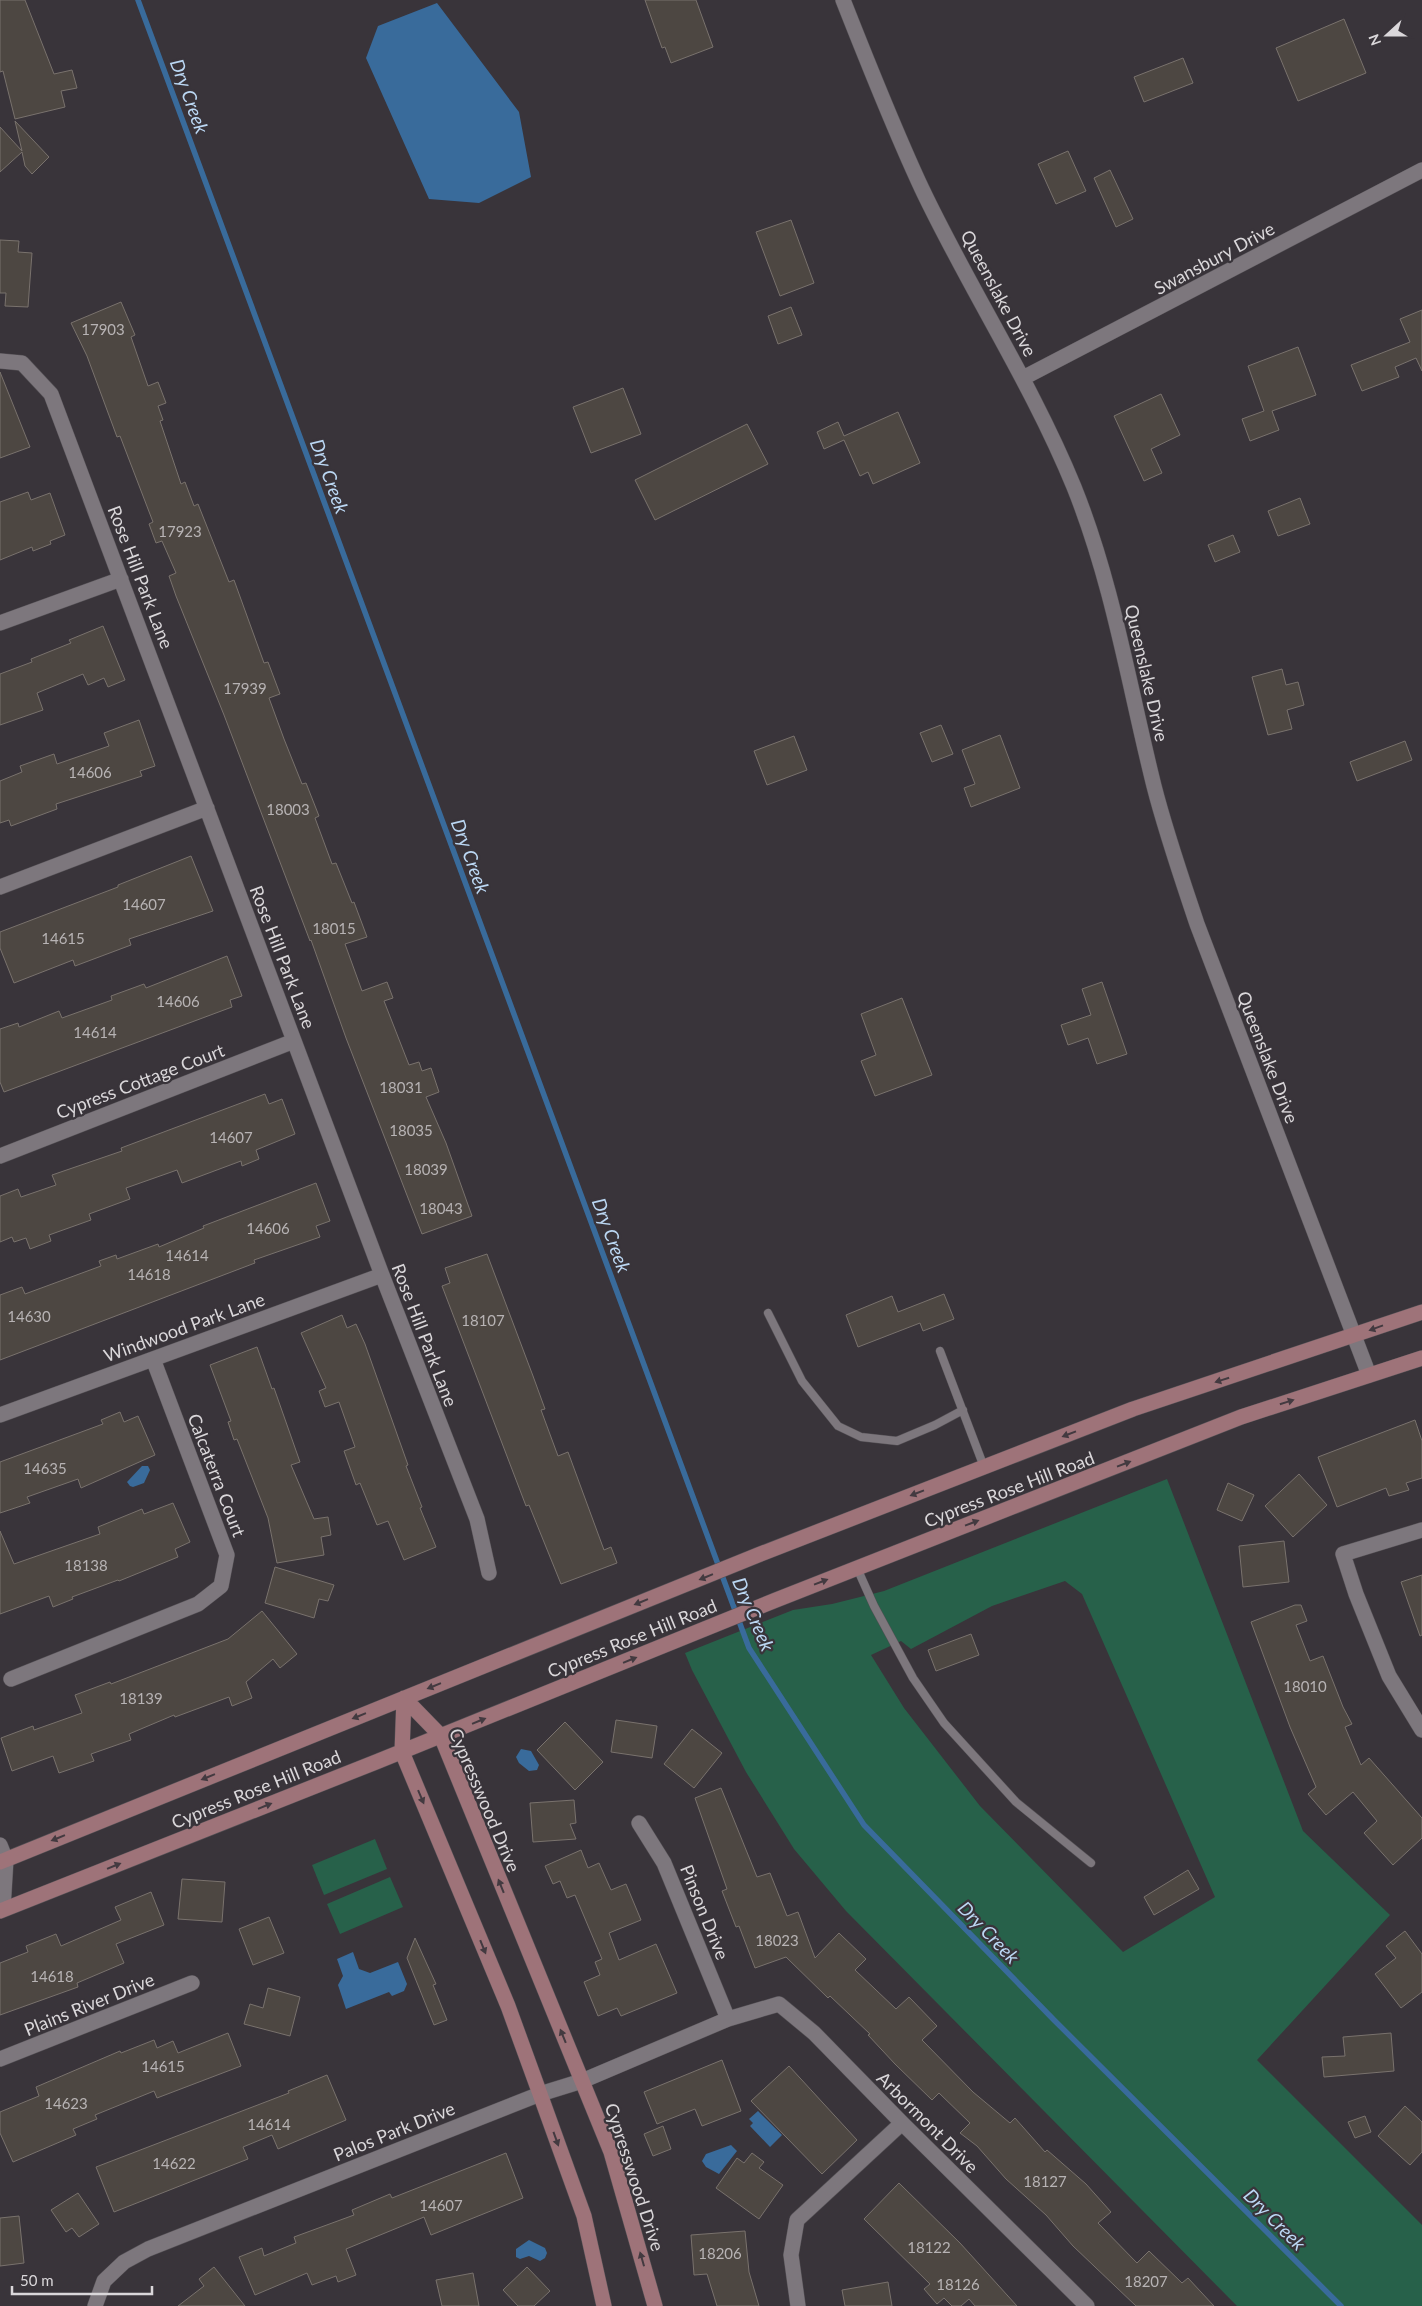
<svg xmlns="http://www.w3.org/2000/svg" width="1422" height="2306" font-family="Lato,sans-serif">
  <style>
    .green { fill: #27614a; fill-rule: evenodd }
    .water { fill: #396b9b }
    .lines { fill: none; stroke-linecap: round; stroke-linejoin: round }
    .stream { stroke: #396b9b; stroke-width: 5.5 }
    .building { fill: #4d4742; stroke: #79726d }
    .lane-casing { stroke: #545055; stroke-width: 9 }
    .street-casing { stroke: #545055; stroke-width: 16 }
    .secondary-casing { stroke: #545055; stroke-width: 16 }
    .lane { stroke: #7d777d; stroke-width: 8 }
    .street { stroke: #7d777d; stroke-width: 15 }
    .secondary { stroke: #9e7379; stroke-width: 15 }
    .oneway { fill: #433a40 }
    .labels { text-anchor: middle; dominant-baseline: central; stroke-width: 4.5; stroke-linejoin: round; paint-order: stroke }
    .number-label { font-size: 15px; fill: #b7b3b4 }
    .street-label { font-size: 18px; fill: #dad7da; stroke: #39343a }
    .water-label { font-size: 19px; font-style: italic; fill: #bbd7f3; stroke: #39343a }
  </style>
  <rect width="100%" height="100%" fill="#39343a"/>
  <!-- green -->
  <path class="green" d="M1167,1479l136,352 87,84 -133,145 165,165v81h-185l-391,-395 -52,-62 -48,-77 -54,-102 -7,-17 108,-43 39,-6 52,-13zM1065,1581l17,13 133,303 -92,55 -143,-146 -76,-98 -33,-53 30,-14 10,8 81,-43z
    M375,1839l12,30 -63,26 -12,-30z
    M390,1877l13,30 -63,27 -13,-30z"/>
  <!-- water -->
  <path class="water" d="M437,3l82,109 12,65 -52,26 -50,-4 -63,-141 12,-32z
    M142,1466h6l2,4 -6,13 -11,4 -3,-1 -3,-4z
    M521,1749l10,2 8,14 -2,5 -8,1 -10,-8 -3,-6z
    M353,1952l6,17 11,4 28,-11 9,22 -3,7 -12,5 -3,-4 -43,17 -8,-24 5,-9 -6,-17z
    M758,2111l24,24 -12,12 -20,-21 3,-3 -4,-4z
    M731,2145l6,6 -18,23 -13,-7 -4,-6 4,-7z
    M529,2240l16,8 2,5 -2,5 -5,3 -11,-5 -9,3 -4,-2v-8z"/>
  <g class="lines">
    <!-- stream -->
    <path class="stream" d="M138,0l611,1648 115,177 190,195 287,286"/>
  </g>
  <!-- building -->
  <path class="building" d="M0,0h25l29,74 18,-4 5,18 -16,3 4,16 -50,12 -12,-48 -3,1z
    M645,0h51l17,47 -42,16 -6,-16 -3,1z
    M1344,19l22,54 -68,28 -22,-53z
    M1183,58l10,25 -49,19 -10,-25z
    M15,121l34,36 -17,17 -7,-8 -3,-14 -22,20v-45l22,24z
    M1068,151l18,40 -30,13 -18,-40z
    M1110,170l23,49 -17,8 -22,-49z
    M791,220l23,63 -34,13 -24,-64z
    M0,240l19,1 -1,11 14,1 -4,54 -23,-1 1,-13h-6z
    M121,302l14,33 -4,2 17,49 10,-4 8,21 -8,3 5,14 -3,1 21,63 4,-2 9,24 4,-2 31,78 5,-2 30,83 4,-1 12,32 -11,4 15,41 18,45 4,-1 13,33 -4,2 17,46 4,-1 16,40 2,-1 13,35 -22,7 17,47 25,-9 6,16 -9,3 25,64 10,-3 3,9 9,-3 8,24 -13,5 20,46 26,73 -50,18 -76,-196 -35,-98 -1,1 -86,-226 -48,-119 -7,-20 7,-3 -14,-32 -6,2 -7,-19 4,-2 -33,-86 -3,1 -30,-81 -16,-33z
    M791,307l11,28 -24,9 -10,-28z
    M1422,310v61l-6,-13 -21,9 4,10 -37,14 -11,-26 59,-23 -10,-23z
    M1298,347l18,48 -44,16 7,19 -29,11 -8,-22 22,-8 -16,-45z
    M0,372l30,75 -30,11z
    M623,388l18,46 -50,19 -18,-46z
    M1161,394l19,41 -29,14 11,24 -18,8 -30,-65z
    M898,412l22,51 -47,21 -5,-12 -8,4 -16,-36 -20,9 -7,-17 21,-10 6,14z
    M747,424l21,40 -113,56 -20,-40z
    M28,492l3,8 19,-7 15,42 -15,6 1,3 -18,7 -1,-4 -32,13v-58z
    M1300,498l10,26 -32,12 -10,-25z
    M1233,535l7,17 -25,10 -7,-17z
    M103,626l22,54 -17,7 -4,-9 -16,7 -5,-11 -46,19 6,17 -43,15v-51l32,-12 -1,-3 40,-16 -2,-3z
    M1282,669l4,16 12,-3 6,23 -17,5 5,19 -24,6 -16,-58z
    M139,720l16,46 -15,5 2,5 -86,28 1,5 -46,17 -2,-6 -9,3v-42l22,-9 -2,-6 34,-12 3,10 52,-18 -5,-13z
    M941,725l12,29 -21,8 -12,-29z
    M1000,735l20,53 -49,19 -7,-19 11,-4 -13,-34z
    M794,736l13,34 -40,15 -13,-34z
    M1405,741l7,19 -55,21 -7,-19z
    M191,856l22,55 -84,28 2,6 -56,21 -2,-6 -59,23 -14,-35v-16l118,-45v-2z
    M227,956l15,40 -12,4 2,7 -228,85 -4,-10v-53l18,-6 1,4 40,-16 3,7 50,-18 -1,-4 33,-12 2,4z
    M1102,982l25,72 -30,10 -9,-26 -20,7 -7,-20 30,-10 -9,-26z
    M902,998l30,77 -57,21 -14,-35 15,-6 -15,-41z
    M265,1094l4,10 13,-5 13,35 -39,16 3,9 -17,7 -1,-5 -59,22 -5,-13 -51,18 4,11 -41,15 2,6 -42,15 2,6 -21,8 -4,-11 -12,4 -2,-5 -12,5v-46l18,-7 3,8 35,-12 -4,-10 70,-24 -1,-3z
    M316,1183l14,38 -14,5 4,11 -66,23 1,3 -255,97v-65l22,-8 3,7 76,-28 -2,-5 17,-6 1,4 41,-15 1,3 45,-19 -1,-2z
    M487,1254l46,122 12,33 -4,1 17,46 10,-4 36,98 7,-3 6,16 -56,21 -32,-79 -3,1 -84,-220 8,-3 -5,-15z
    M944,1294l10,25 -31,12 -3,-8 -62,24 -12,-32 46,-19 6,16z
    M342,1315l5,13 9,-4 9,20 43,121 -2,1 16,41 -2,1 16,39 -32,13 -16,-39 -11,4 -17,-42 -4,2 -12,-34 11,-4 -16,-45 -14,5 -6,-16 7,-3 -25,-55z
    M257,1347l15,42 2,-1 26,74 -9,3 23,54 14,-2 3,18 -10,2 3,18 -47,8 -9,-45 -31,-79 -3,1 -6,-18 3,-1 -21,-56z
    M120,1412l4,10 14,-6 17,39 -74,33 -3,-9 -51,18 3,6 -30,10v-51l103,-38 -2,-4z
    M1415,1420l7,21v37l-16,5 3,7 -20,6 -3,-8 -49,19 -19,-50z
    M1299,1474l28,31 -34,32 -28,-31z
    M1228,1483l26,12 -12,26 -25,-11z
    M173,1503l17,39 -15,7 3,8 -59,24 -1,-1 -46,17 1,2 -20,8 -4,-11 -49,18v-83l14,33 86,-30 -2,-7 44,-18 2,5z
    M1284,1541l5,41 -46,5 -4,-41z
    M275,1567l59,18 -6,16 -9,-2 -5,19 -49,-15z
    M1422,1575v60l-2,1 -19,-54z
    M1295,1605h6l6,16 -11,4 14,36 13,-5 20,51 9,17 -7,3 16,38 8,-7 53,60v20l-29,27 -29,-32 13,-12 -24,-29 -27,23 -18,-21 8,-7 -26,-60 -39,-105z
    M262,1611l35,43 -17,14 -7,-9 -27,23 6,16 -20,8 -3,-9 -54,20 -1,-2 -45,19 2,6 -40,14 3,7 -35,12 -6,-17 -41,15 -11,-33 32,-12 1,4 48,-17 -7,-18 35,-13 1,2 117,-45z
    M971,1634l8,21 -43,16 -8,-21z
    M616,1720l41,6 -5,32 -41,-6z
    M565,1722l38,40 -28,28 -38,-40z
    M692,1729l30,24 -28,35 -30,-24z
    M721,1788l36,89 13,-4 17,43 11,-4 17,46 24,-25 27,26 -11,11 41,39 13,-12 28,29 -15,14 51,52 37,31 5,-5 30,34 2,-2 39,34 25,28 -13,11 39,40 12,-12 33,32 6,-5 26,28h-78l-63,-60 -27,-31 -40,-36 -29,-33 -17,-13 10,-10 -31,-30 -7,7 -37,-36 -27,-29 2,-1 -40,-38 -2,2 -42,-41 -31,11 -16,-42 -3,1 -14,-36 5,-2 -32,-91z
    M574,1800l2,23 -6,1 6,15 -43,3 -3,-39z
    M581,1850l7,18 11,-5 12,27 15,-6 15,36 -32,13 10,27 37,-16 21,49 -56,23 -4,-8 -19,8 -14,-34 16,-7 -5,-13 7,-3 -27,-64 -8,3 -7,-17 -7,3 -8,-18z
    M1188,1870l11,19 -45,26 -10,-18z
    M182,1879l43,3 -3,40 -44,-3z
    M151,1892l13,33 -48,19 8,19 -47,20 1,4 -78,28v-52l28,-11 -2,-6 30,-12 5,12 60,-26 -6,-13z
    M269,1917l15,36 -31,12 -14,-36z
    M1405,1931l17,23v38l-21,16 -26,-34 21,-16 -10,-12z
    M415,1938l21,46 -3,1 14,35 -13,5 -27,-67z
    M268,1988l32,9 -10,39 -46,-12 6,-20 13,4z
    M228,2033l13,33 -84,32 -3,-7 -59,24 2,4 -24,10 3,6 -63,27 -13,-29v-21l39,-16 -3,-9 84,-36 1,2 33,-13 3,8 16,-7 5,12z
    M1391,2033l3,38 -70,6 -2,-20 23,-1 -2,-19z
    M722,2060l19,51 -39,15 -7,-17 -38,15 -13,-32z
    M789,2066l68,74 -35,34 -71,-73z
    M327,2075l19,45 -68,29 -6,-14 -29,12 5,12 -134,53 -18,-45 193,-74 -1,-2z
    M1405,2106l17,16v30l-12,13 -32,-29z
    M1365,2116l6,16 -16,6 -7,-16z
    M663,2126l8,23 -18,7 -9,-22z
    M506,2153l17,45 -92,37 -7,-18 -78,32 10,26 -18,7 -2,-6 -24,9 -5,-12 -52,22 -16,-38 23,-9 2,8 32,-13 -2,-6 60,-22 -2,-5 38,-16 2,4z
    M752,2153l12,9 -5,6 24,17 -24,34 -43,-31 21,-30 7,5z
    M899,2183l61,60 57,63h-42l-6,-7 -8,7h-9l-8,-8 -7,6 -13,-15 6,-5 -66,-65z
    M78,2193l21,31 -20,13 -7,-9 -6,4 -15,-22z
    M19,2216l5,47 -24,3v-48z
    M745,2231l4,41 10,34h-42l-10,-32 -13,1 -3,-40z
    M214,2267l31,39h-67l26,-20 -5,-7z
    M527,2267l23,24 -16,15h-16l-15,-16z
    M473,2273l6,33h-37l-6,-26z
    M888,2282l4,24h-47l-3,-16z"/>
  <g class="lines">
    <defs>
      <path id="lane" d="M768,1313l34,68 36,45 23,11 36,4 38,-16 28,-15
        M940,1351l44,116
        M857,1568l17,38 39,72 31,45 72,79 75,61"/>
      <path id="street" d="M843,0c25,63 50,127 79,189 48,101 110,195 152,298 39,97 55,199 80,299 12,47 28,93 43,138l172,451
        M0,361l22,2 29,31 331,881 95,244 12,54
        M1023,378l399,-208
        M0,623l121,-44
        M0,887l207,-79
        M0,1156l294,-115
        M0,1415l382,-140
        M1422,1530l-79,24 13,40 33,82 33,54
        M11,1679l187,-75 23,-18 6,-31 -74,-196
        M639,1823l25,40 64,156
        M0,1845l6,15 -3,49
        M0,2059l192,-76
        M95,2306l9,-25 20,-19 24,-13 392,-155 42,-13 146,-62 51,-15 35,29 88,90 185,183
        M798,2306l-7,-51 6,-35 105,-97"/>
      <path id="secondary" d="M404,1698l37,38 170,416 44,154
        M404,1698l-2,54 106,254 32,88 44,122 20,90
        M0,1862l758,-307 375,-146 289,-97
        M0,1911l376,-149 400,-162 465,-183 181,-59"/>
    </defs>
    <!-- lane casing -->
    <use href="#lane" class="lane-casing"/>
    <!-- street casing -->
    <use href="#street" class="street-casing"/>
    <!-- secondary casing -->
    <use href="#secondary" class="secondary-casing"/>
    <!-- lane -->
    <use href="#lane" class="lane"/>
    <!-- street -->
    <use href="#street" class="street"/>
    <!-- secondary -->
    <use href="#secondary" class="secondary"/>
  </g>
  <!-- one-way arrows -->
  <defs><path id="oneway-solid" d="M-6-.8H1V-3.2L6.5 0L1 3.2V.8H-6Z" transform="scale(1.25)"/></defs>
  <g class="oneway">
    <use href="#oneway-solid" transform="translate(1376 1328) rotate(160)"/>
    <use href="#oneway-solid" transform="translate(1222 1380) rotate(162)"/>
    <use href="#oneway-solid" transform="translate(1287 1402) rotate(-18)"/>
    <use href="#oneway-solid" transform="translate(1069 1434) rotate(159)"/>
    <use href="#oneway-solid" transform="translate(1124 1464) rotate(-21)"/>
    <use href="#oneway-solid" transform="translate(917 1493) rotate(159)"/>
    <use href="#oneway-solid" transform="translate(972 1523) rotate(-21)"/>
    <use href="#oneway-solid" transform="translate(706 1577) rotate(158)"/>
    <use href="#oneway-solid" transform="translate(821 1582) rotate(-21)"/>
    <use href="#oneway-solid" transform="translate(641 1602) rotate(158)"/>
    <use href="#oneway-solid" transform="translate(630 1660) rotate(-22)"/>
    <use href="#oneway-solid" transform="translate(434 1686) rotate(158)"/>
    <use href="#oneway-solid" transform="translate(359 1716) rotate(158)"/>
    <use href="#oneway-solid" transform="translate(479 1721) rotate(-22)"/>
    <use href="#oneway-solid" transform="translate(208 1777) rotate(158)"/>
    <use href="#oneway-solid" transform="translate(421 1797) rotate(67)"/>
    <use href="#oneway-solid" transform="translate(265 1806) rotate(-22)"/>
    <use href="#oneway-solid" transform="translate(58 1838) rotate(158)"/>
    <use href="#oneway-solid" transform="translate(114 1866) rotate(-22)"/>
    <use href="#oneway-solid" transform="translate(501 1886) rotate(-112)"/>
    <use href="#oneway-solid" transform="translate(483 1947) rotate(68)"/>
    <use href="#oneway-solid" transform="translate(563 2036) rotate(-112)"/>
    <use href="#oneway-solid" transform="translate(556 2139) rotate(70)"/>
    <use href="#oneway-solid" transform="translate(642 2259) rotate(-106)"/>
  </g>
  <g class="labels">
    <!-- number labels -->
    <g class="number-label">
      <text x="103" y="329">17903</text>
      <text x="180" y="531">17923</text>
      <text x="245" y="688">17939</text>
      <text x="90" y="772">14606</text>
      <text x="288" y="809">18003</text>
      <text x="144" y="904">14607</text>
      <text x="334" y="928">18015</text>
      <text x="63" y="938">14615</text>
      <text x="178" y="1001">14606</text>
      <text x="95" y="1032">14614</text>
      <text x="401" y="1087">18031</text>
      <text x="411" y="1130">18035</text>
      <text x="231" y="1137">14607</text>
      <text x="426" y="1169">18039</text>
      <text x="441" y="1208">18043</text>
      <text x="268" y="1228">14606</text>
      <text x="187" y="1255">14614</text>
      <text x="149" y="1274">14618</text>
      <text x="29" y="1316">14630</text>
      <text x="483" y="1320">18107</text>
      <text x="45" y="1468">14635</text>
      <text x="86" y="1565">18138</text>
      <text x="1305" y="1686">18010</text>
      <text x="141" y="1698">18139</text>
      <text x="777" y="1940">18023</text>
      <text x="52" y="1976">14618</text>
      <text x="163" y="2066">14615</text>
      <text x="66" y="2103">14623</text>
      <text x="269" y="2124">14614</text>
      <text x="174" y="2163">14622</text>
      <text x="1045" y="2181">18127</text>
      <text x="441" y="2205">14607</text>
      <text x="929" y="2247">18122</text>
      <text x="720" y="2253">18206</text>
      <text x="1146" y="2281">18207</text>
      <text x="958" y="2284">18126</text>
    </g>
    <!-- street labels -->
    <g class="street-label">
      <text transform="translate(1214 258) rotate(-28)">Swansbury Drive</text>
      <text transform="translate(999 293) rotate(62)">Queenslake Drive</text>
      <text transform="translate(141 577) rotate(69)">Rose Hill Park Lane</text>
      <text transform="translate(1147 673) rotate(77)">Queenslake Drive</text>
      <text transform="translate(283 957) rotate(69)">Rose Hill Park Lane</text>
      <text transform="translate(1268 1057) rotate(69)">Queenslake Drive</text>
      <text transform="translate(140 1081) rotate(-21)">Cypress Cottage Court</text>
      <text transform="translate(184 1327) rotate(-20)">Windwood Park Lane</text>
      <text transform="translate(425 1335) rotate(69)">Rose Hill Park Lane</text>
      <text transform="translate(217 1475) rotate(69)">Calcaterra Court</text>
      <text transform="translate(1009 1489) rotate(-21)">Cypress Rose Hill Road</text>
      <text transform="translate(632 1638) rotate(-22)">Cypress Rose Hill Road</text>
      <text transform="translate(256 1789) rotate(-22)">Cypress Rose Hill Road</text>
      <text transform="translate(485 1800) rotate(67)">Cypresswood Drive</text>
      <text transform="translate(705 1912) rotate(68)">Pinson Drive</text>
      <text transform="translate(89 2004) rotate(-22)">Plains River Drive</text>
      <text transform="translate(928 2122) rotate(45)">Arbormont Drive</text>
      <text transform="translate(394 2131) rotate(-22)">Palos Park Drive</text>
      <text transform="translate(635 2177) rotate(72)">Cypresswood Drive</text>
    </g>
    <!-- water labels -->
    <g class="water-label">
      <text transform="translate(190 96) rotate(70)">Dry Creek</text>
      <text transform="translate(330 476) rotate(70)">Dry Creek</text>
      <text transform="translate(471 856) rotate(70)">Dry Creek</text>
      <text transform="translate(612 1235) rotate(70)">Dry Creek</text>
      <text transform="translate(754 1614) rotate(67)">Dry Creek</text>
      <text transform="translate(989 1932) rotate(46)">Dry Creek</text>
      <text transform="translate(1275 2219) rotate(45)">Dry Creek</text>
    </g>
  </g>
  <!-- north arrow -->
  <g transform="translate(1387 35) rotate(249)" stroke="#39343a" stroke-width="4" paint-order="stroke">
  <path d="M0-4L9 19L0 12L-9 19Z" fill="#dad7da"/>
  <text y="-8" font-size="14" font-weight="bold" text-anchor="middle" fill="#dad7da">N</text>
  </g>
  <!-- scale -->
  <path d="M12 2286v8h140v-8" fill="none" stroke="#dad7da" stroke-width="2.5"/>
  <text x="20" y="2286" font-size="15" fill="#dad7da" stroke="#39343a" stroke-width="4" paint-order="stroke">50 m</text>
</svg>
